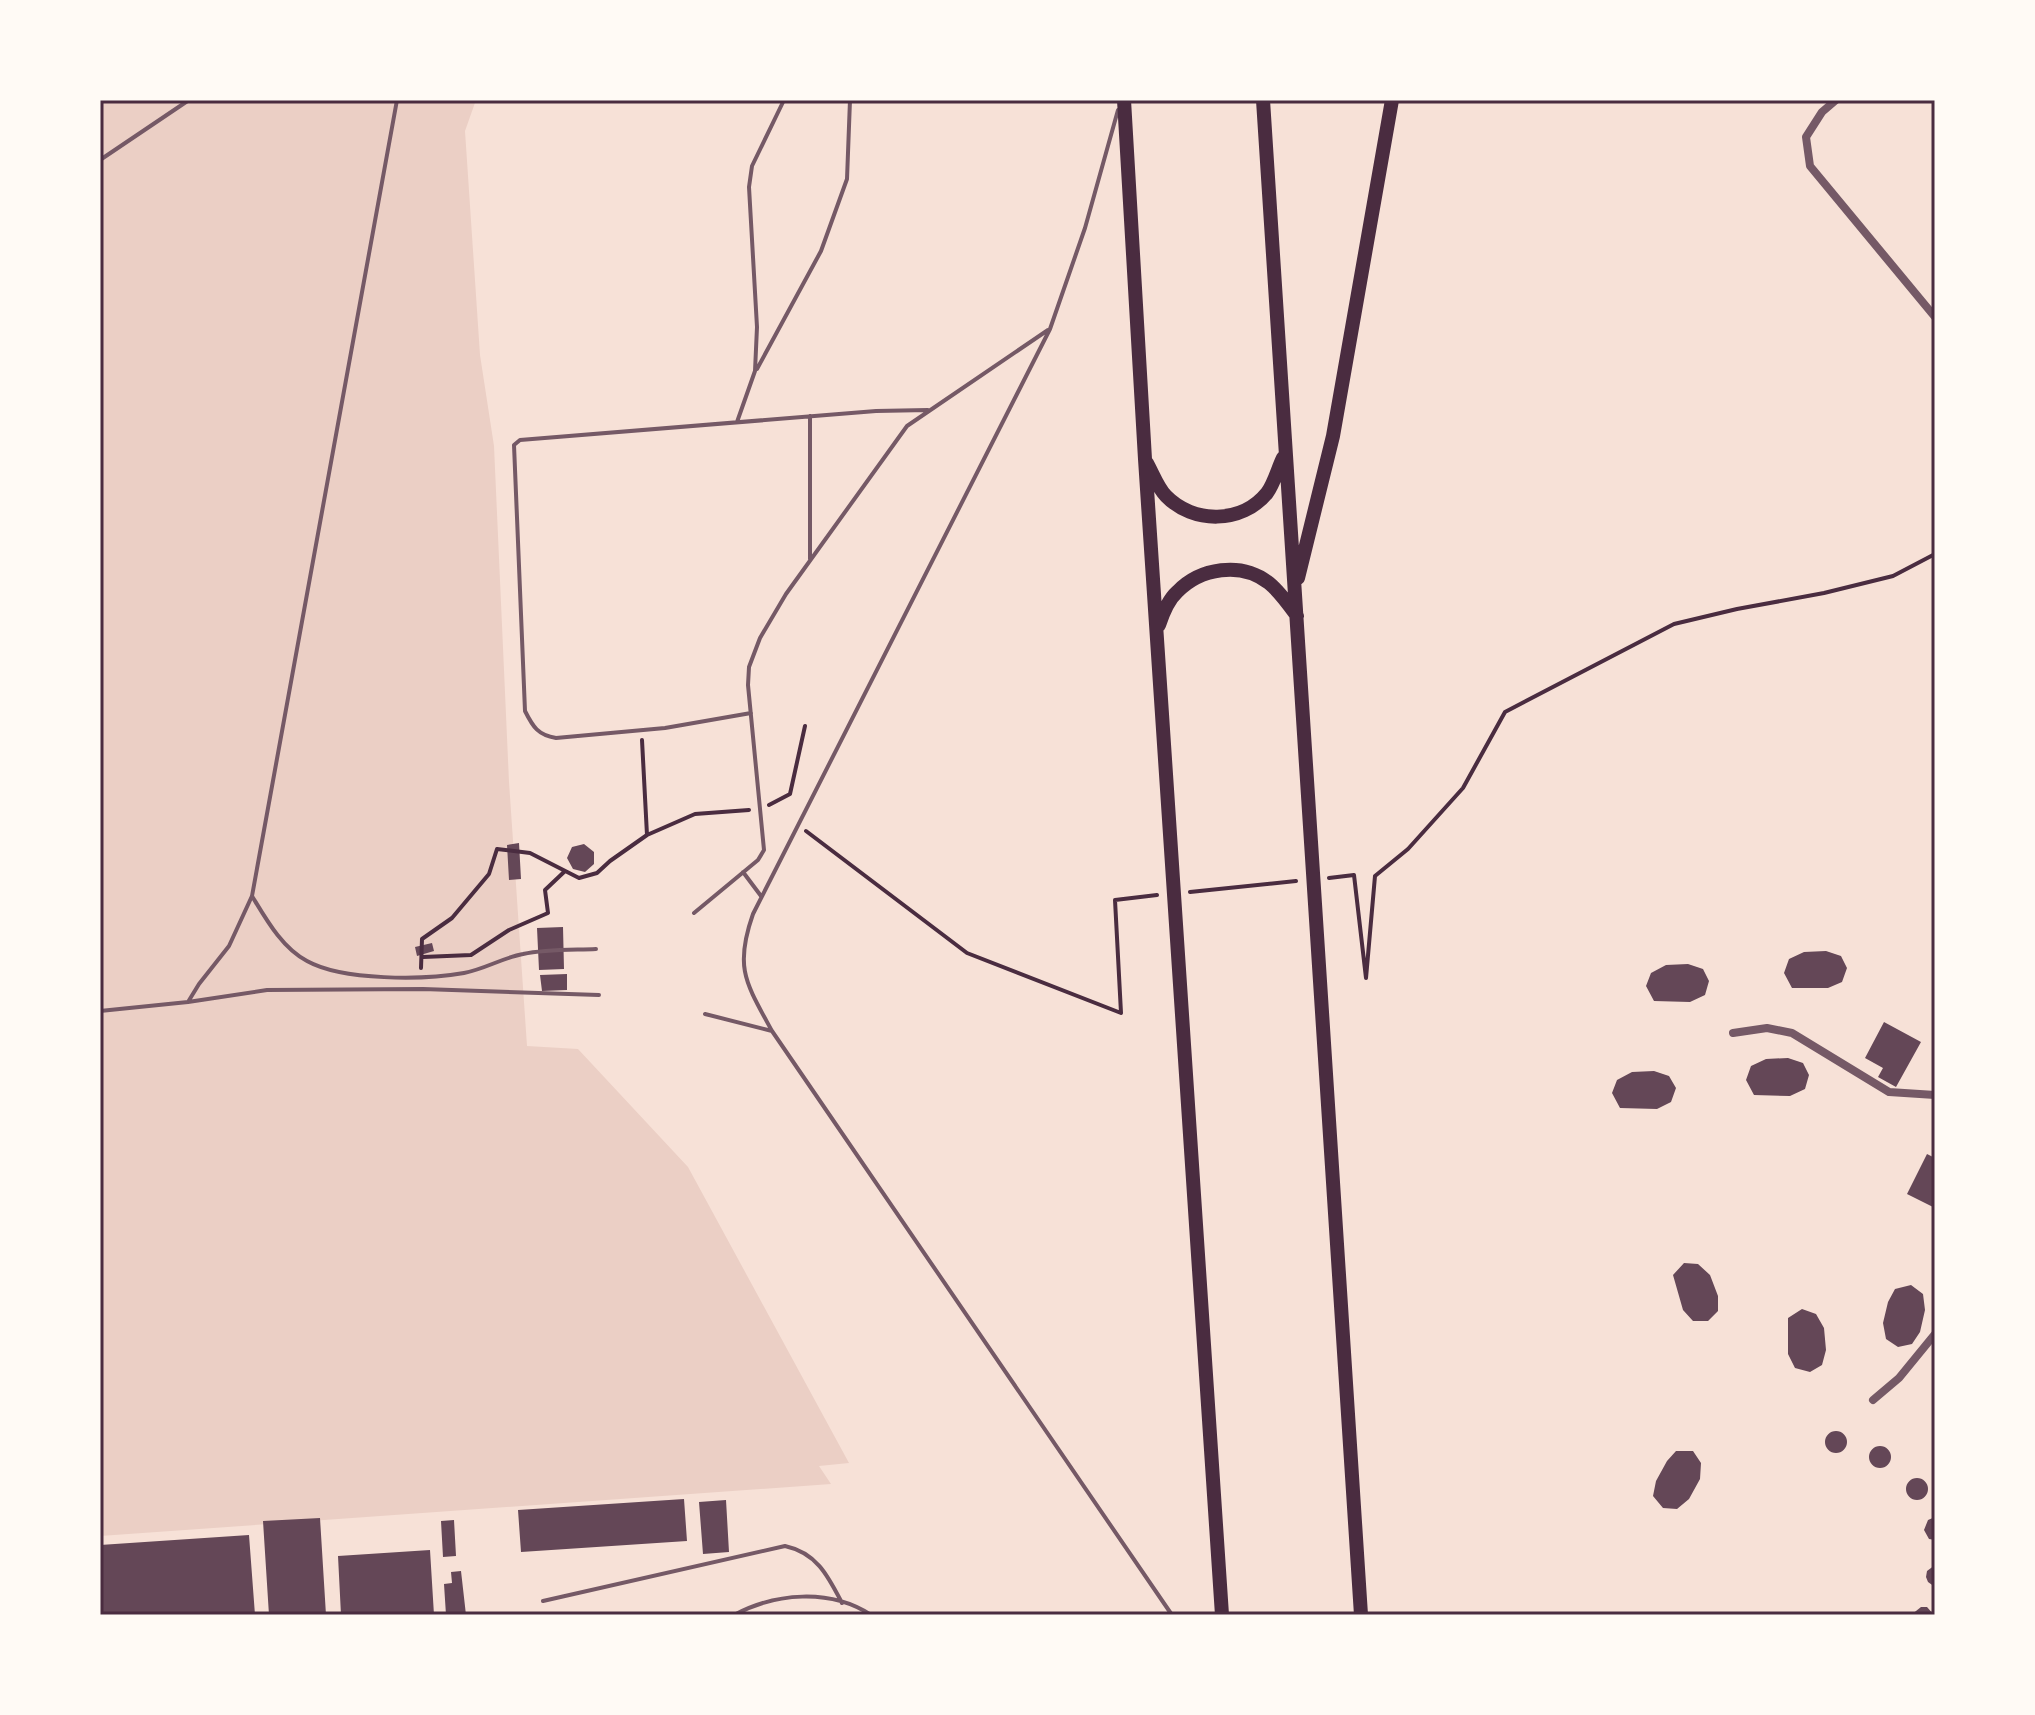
<svg xmlns="http://www.w3.org/2000/svg" width="2035" height="1715" font-family="'PT Sans',sans-serif">
  <style>
    .green { fill: #ebcfc5 }
    .building { fill: #644757 }
    .lines { fill: none; stroke-linecap: round; stroke-linejoin: round }
    .path { stroke: #4a2c40; stroke-width: 4 }
    .service { stroke: #755966; stroke-width: 4 }
    .minor { stroke: #755966; stroke-width: 8 }
    .trunk { stroke: #4a2c40; stroke-width: 14 }
    .neatline { fill: none; stroke: #4a2c40; stroke-width: 3 }
  </style>
  <rect width="100%" height="100%" fill="#f7e1d7"/>
  <!-- green -->
  <path class="green" d="M100,100h376l-11,31 15,224 14,91 15,336 18,264 51,3 110,118 161,296 -30,3 12,18 -731,52z"/>
  <!-- building -->
  <path class="building" d="M519,843l2,36 -12,1 -2,-35z
    M584,844l10,8v12l-9,8 -12,-3 -6,-11 5,-11z
    M563,927l1,42 -25,1 -2,-42z
    M432,943l2,8 -17,5 -2,-9z
    M1826,951l15,5 6,12 -5,14 -14,6h-36l-8,-15 5,-14 15,-7z
    M1688,964l15,5 6,12 -4,14 -15,7 -36,-1 -8,-15 5,-13 15,-8z
    M567,974v16l-25,1 -2,-16z
    M1884,1022l37,20 -25,45 -18,-10 5,-9 -18,-10z
    M1788,1058l15,5 6,12 -4,14 -15,7 -36,-1 -8,-15 5,-14 15,-7z
    M1654,1071l15,5 7,12 -5,14 -14,7 -37,-1 -8,-15 5,-13 15,-8z
    M1927,1154l8,4v50l-28,-14z
    M1684,1263l14,1 12,11 8,21v15l-10,10h-15l-10,-11 -10,-35z
    M1911,1285l12,9 2,16 -5,22 -8,12 -14,3 -12,-8 -3,-16 5,-21 7,-13z
    M1802,1309l14,5 8,14 2,22 -4,15 -12,7 -15,-4 -7,-14v-36z
    M1825 1442a11 11 0 1 1 22 0a11 11 0 1 1-22 0Z
    M1869 1457a11 11 0 1 1 22 0a11 11 0 1 1-22 0Z
    M1676,1451h17l8,12 -1,16 -11,20 -12,10 -14,-1 -10,-12 3,-15 11,-20z
    M1906 1489a11 11 0 1 1 22 0a11 11 0 1 1-22 0Z
    M684,1499l3,42 -166,11 -3,-42z
    M726,1500l3,52 -26,2 -4,-52z
    M1935,1517v23l-6,-1 -5,-9 4,-10z
    M320,1518l6,97h-57l-6,-94z
    M454,1520l2,36 -13,1 -2,-36z
    M249,1535l6,80h-155v-70z
    M430,1550l4,65h-93l-3,-59z
    M1935,1565v22l-7,-5 -2,-5 1,-6z
    M461,1571l5,44h-20l-2,-31 8,-1 -1,-11z
    M1921,1607h6l7,8h-23z"/>
  <g class="lines">
    <!-- path -->
    <path class="path" d="M642,740l5,95
      M769,805l21,-11 15,-68
      M806,831l161,122 154,60 -6,-113 42,-5
      M1329,878l25,-3 12,103 9,-102 33,-27 55,-61 42,-76 169,-88 63,-15 87,-16 69,-17 42,-22
      M1190,892l106,-11
      M423,957l48,-2 38,-25 39,-17 -3,-23 19,-18
      M421,968l1,-29 30,-21 37,-44 8,-25 33,4 49,25 18,-5 13,-12 37,-26 48,-21 54,-4"/>
    <!-- service -->
    <path class="service" d="M100,160l89,-60
      M757,369l64,-118 26,-72 3,-79
      M810,416v143
      M737,422l18,-51 2,-44 -8,-140 3,-21 32,-66
      M751,713l-86,15 -109,10c-18,-3 -23,-11 -31,-27l-11,-266 6,-5 356,-29 52,-1
      M743,872l18,24
      M252,896c14,23 30,52 55,65 36,20 117,19 157,12 21,-4 38,-15 59,-19 23,-5 49,-4 73,-5
      M694,913l64,-53 6,-10 -16,-165 1,-18 11,-29 26,-44 121,-168 141,-96
      M188,1002l11,-18 30,-38 23,-50 145,-796
      M100,1011l88,-9 79,-12 156,-1 176,6
      M705,1014l67,17 400,584
      M772,1031c-26,-48 -38,-63 -19,-117l297,-585 35,-101 33,-118
      M543,1601l242,-55c32,7 43,30 57,57
      M734,1615c41,-22 96,-27 137,0"/>
    <!-- minor -->
    <path class="minor" d="M1836,100l-14,12 -16,25 4,29 125,151
      M1733,1033l34,-5 25,5 97,59 46,3
      M1873,1400l26,-22 36,-44"/>
    <!-- trunk -->
    <path class="trunk" d="M1124,100l21,359 77,1156
      M1263,100l98,1515
      M1147,463c6,11 11,25 19,33 27,28 76,28 101,-3 7,-9 11,-25 16,-35
      M1298,578l35,-142 59,-336
      M1159,625c4,-12 9,-25 18,-33 23,-24 64,-31 92,-9 11,9 20,22 28,33"/>
  </g>
  <!-- border -->
  <rect width="2035" height="1715" fill="none" stroke="#fffaf5" stroke-width="204"/>
  <rect x="102" y="102" width="1831" height="1511" class="neatline"/>
</svg>
